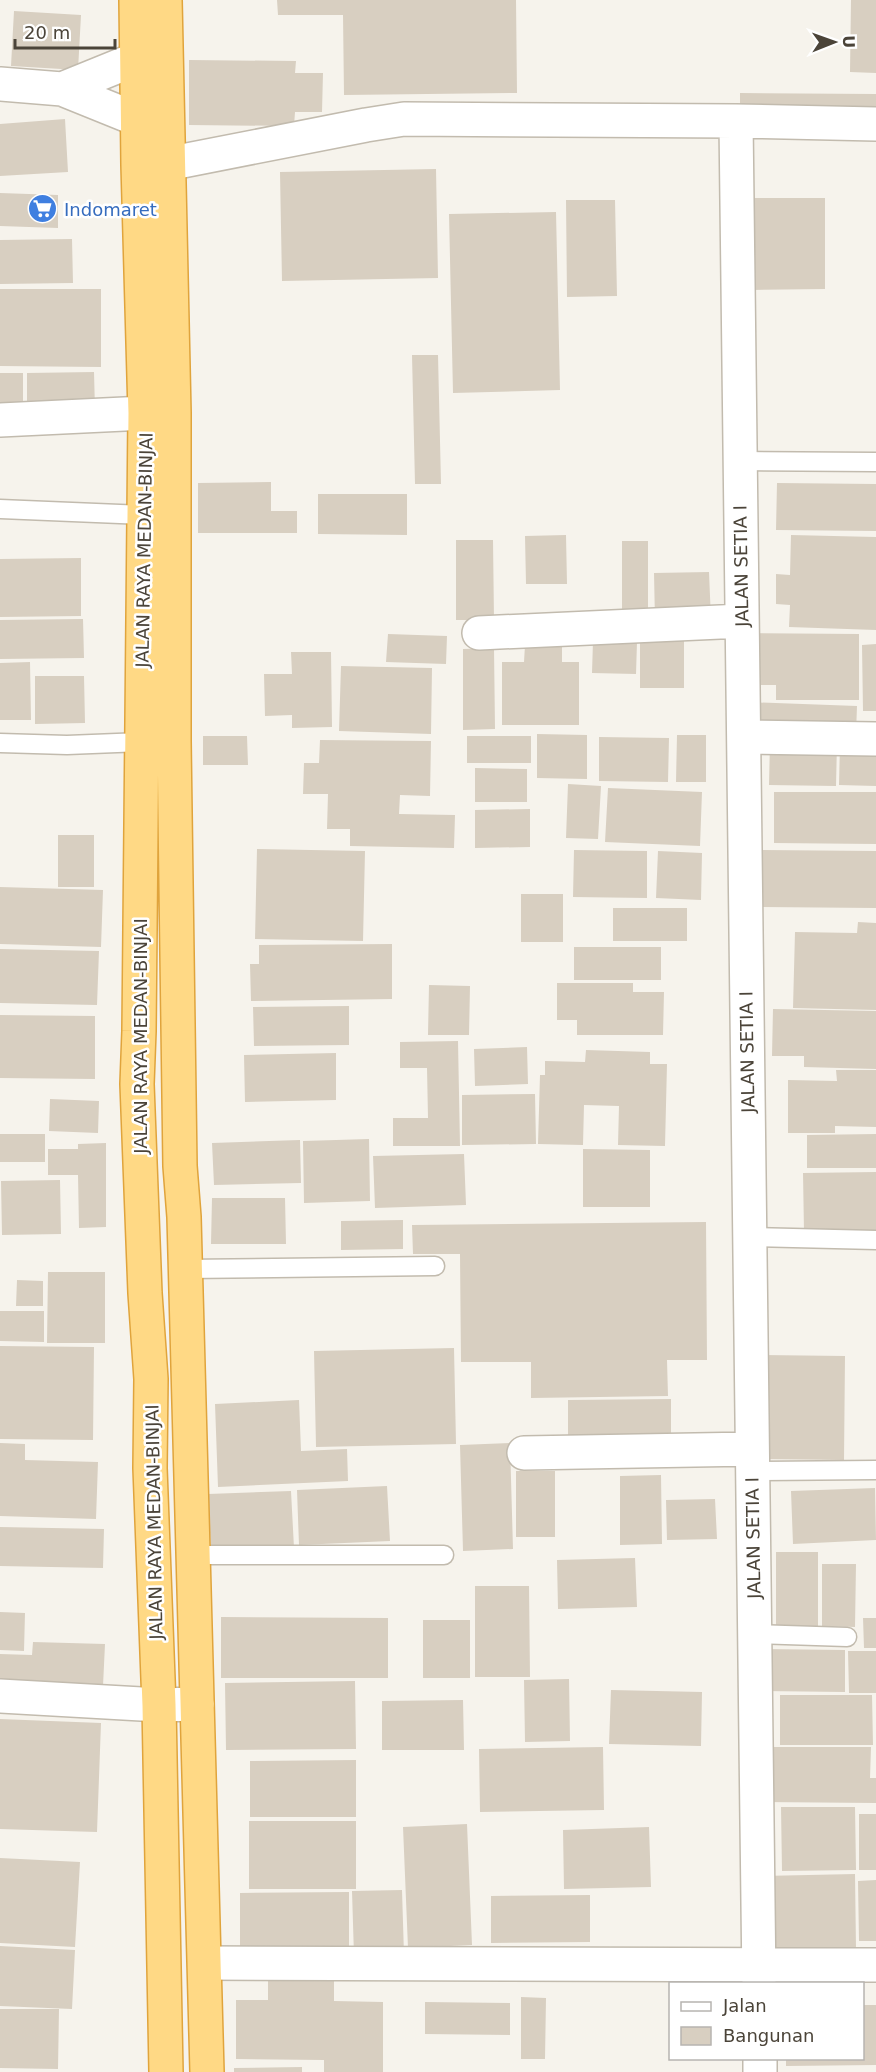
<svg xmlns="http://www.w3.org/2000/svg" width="876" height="2072" font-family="'DejaVu Sans',sans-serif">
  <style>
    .building { fill: #d8cfc1 }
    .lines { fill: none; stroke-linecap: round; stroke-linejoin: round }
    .service-casing { stroke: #c2bbae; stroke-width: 21 }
    .minor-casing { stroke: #c2bbae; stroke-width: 36 }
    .tertiary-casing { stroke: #c2bbae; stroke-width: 36 }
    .trunk-casing { stroke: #e0a43c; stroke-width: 36 }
    .service { stroke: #fff; stroke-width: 18 }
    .minor { stroke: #fff; stroke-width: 33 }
    .tertiary { stroke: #fff; stroke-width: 33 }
    .trunk { stroke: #ffd985; stroke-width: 33 }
    .labels { text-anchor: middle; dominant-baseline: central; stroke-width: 5; stroke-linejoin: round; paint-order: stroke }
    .shop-label { font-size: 18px; fill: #366cbe; stroke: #fff; text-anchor: start }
    .street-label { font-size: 18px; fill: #4b4439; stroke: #fff }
  </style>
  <rect width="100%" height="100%" fill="#f6f3ec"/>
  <!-- building -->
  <path class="building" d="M277,0h239l1,93 -173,2 -1,-80h-65z
    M851,0h25v73l-26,-1z
    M14,11l67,4 -3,55 -67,-4z
    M189,60l107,1 -1,12h28l-1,39h-27l-1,14 -105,-1z
    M740,93l136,1v27l-136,-2z
    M65,119l3,53 -68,4v-52z
    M436,169l2,109 -156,3 -2,-109z
    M0,193l58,2v33l-58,-2z
    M751,198h74v91l-73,1z
    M566,200h49l2,96 -50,1z
    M556,212l4,178 -107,3 -4,-179z
    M72,239l1,44 -73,1v-44z
    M0,289h101v78l-101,-1z
    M412,355h26l3,129h-26z
    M94,372l1,38 -68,1v-38z
    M0,373h23v36h-23z
    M271,482v29h26v22h-99v-50z
    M777,483l99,1v47l-100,-1z
    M318,494h89v41l-89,-1z
    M566,535l1,49h-41l-1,-48z
    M791,535l85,2v93l-87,-3 1,-22 -14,-1v-30l14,1z
    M456,540h37l1,80h-38z
    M622,541h26v78l-26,1z
    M81,558v58l-81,1v-58z
    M709,572l2,48 -56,1 -1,-48z
    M83,619l1,39 -84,1v-39z
    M747,633l112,1v66h-83v-15h-28z
    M388,634l59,2 -1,28 -60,-2z
    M640,640l44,1v47h-44z
    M593,641l44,1 -1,32 -44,-1z
    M876,644v67h-13l-1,-66z
    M525,645h37v17h17v63h-77v-63h22z
    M494,648l1,81 -32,1v-81z
    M291,652h40l1,75 -40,1v-13l-27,1 -1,-42h28z
    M30,662l1,58h-31v-57z
    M341,666l91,2 -1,66 -92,-3z
    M35,676h49l1,47 -50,1z
    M745,702l112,4 -1,28 -112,-3z
    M537,734l50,1v44l-50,-1z
    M677,735h29v47h-30z
    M203,736h44l1,29h-45z
    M467,736h64v27h-64z
    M599,737l70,1 -1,44 -69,-1z
    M320,740l111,1 -1,55 -30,-1 -1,19 56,1 -1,33 -104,-2v-17h-23l1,-35h-25l1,-31h15z
    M770,742l67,1 -1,43 -67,-1z
    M840,744h36v42l-37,-1z
    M475,768l52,1v33h-52z
    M568,784l33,2 -3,53 -32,-1z
    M608,788l94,4 -2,54 -95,-4z
    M774,792h102v52l-102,-1z
    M530,809v38l-55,1v-38z
    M58,835h36v52h-36z
    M257,849l108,2 -2,90 -108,-2z
    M574,850l73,1v47l-74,-1z
    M751,850l125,1v57l-126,-1z
    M658,851l44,2 -1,47 -45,-2z
    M0,887l103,3 -2,57 -101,-3z
    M521,894h42v48h-42z
    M613,908h74v33h-74z
    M858,922l18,1v87l-83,-2 2,-76 62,1z
    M392,944v55l-141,2 -1,-37h9v-19z
    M574,947h87v33h-87z
    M0,949l99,2 -2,54 -97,-2z
    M557,983h76v9h31l-1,43h-86v-15h-20z
    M429,985l41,1 -1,49h-41z
    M349,1006v39l-95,1 -1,-39z
    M773,1009l103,2v58l-72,-2v-11h-32z
    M0,1015l95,1v63l-95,-1z
    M458,1041l2,105h-67v-28h35l-1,-50h-27v-26z
    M527,1047l1,37 -53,2 -1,-37z
    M586,1050l64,2v12h17l-2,82 -47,-1 1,-39 -35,-1 -1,40 -45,-1 2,-69h5v-14l40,1z
    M336,1053v47l-91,2 -1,-47z
    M836,1070h40v57l-41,-1v7h-47v-53l49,1z
    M535,1094l1,50 -74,1v-50z
    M50,1099l49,2 -1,32 -49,-2z
    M0,1134h45v28h-45z
    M876,1134v34h-69v-33z
    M369,1139l1,62 -66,2 -1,-62z
    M300,1140l1,43 -87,2 -2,-42z
    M106,1143v84l-27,1 -1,-53h-30v-26h30v-5z
    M583,1149l67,1v57h-67z
    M464,1154l2,51 -91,3 -2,-52z
    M876,1172v58l-72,2 -1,-59z
    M60,1180l1,54 -59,1 -1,-54z
    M212,1198h73l1,46h-75z
    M403,1220v29l-62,1v-29z
    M706,1222l1,138h-40l1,36 -137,2v-36h-70l-1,-108h-47l-1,-29z
    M48,1272h57v71h-58z
    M17,1280l26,1v25h-27z
    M0,1311h44v31l-44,-1z
    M0,1346l94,1 -1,93 -93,-1z
    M454,1348l2,96 -140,3 -2,-96z
    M760,1355l85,1 -1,104 -84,-1z
    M671,1399v48h-103v-47z
    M299,1400l2,51 46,-2 1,32 -130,6 -3,-83z
    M0,1443l25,1v16l73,2 -2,57 -96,-3z
    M510,1443l3,106 -50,2 -3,-106z
    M516,1471h39v66h-39z
    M661,1475l1,69 -42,1v-69z
    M387,1486l3,55 -91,4 -2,-55z
    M875,1488l1,52 -83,4 -2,-53z
    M291,1491l3,57 -83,3 -3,-57z
    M715,1499l2,40 -50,1 -1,-40z
    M0,1527l104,2 -1,39 -103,-2z
    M776,1552h42v74l-42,1z
    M635,1558l2,49 -79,2 -1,-49z
    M822,1564h34l-1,63 -33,-1z
    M475,1586h54l1,91h-55z
    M0,1612l25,1 -1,38 -24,-1z
    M221,1617l167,1v60h-167z
    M863,1618h13v30h-12z
    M423,1620h47v58h-47z
    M33,1642l72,2 -2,42 -103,-4v-28l32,1z
    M761,1649l84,1v42l-84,-1z
    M848,1651h28v42h-27z
    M569,1679l1,62 -45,1 -1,-62z
    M355,1681l1,68 -130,1 -1,-67z
    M611,1690l91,2 -1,54 -92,-2z
    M780,1695h92l1,50h-93z
    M463,1700l1,50h-82v-49z
    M0,1719l101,4 -4,109 -97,-3z
    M603,1747l1,63 -124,2 -1,-63z
    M767,1747h104l-1,31h6v25l-114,-1z
    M356,1760v57h-106v-56z
    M781,1807h74l1,63 -74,1z
    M859,1814h17v56h-17z
    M249,1821h107v68h-107z
    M467,1824l5,121 -64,3 -5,-121z
    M649,1827l2,60 -87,2 -1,-59z
    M0,1858l80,4 -5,85 -75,-4z
    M855,1874l1,75 -97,1 -1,-74z
    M876,1880v61h-17l-1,-60z
    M402,1890l2,65 -50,1 -2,-65z
    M349,1892v57h-109v-56z
    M590,1895v47l-99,1v-47z
    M0,1946l75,4 -3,59 -72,-3z
    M268,1979h66v22l49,1v70h-59v-12l-88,-1v-59h32z
    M521,1997l25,1 -1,61h-24z
    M425,2002l85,1v32l-85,-1z
    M862,2005h14v60l-90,1v-8h76z
    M0,2009h59l-1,60 -58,-1z
    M302,2067v5h-68v-4z"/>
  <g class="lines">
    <defs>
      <path id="service" d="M740,461l136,1
        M0,509l144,6
        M0,743l67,2 75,-3
        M750,1237l126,3
        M185,1269l250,-3
        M753,1471l123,-1
        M192,1555h252
        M755,1634l92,3"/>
      <path id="minor" d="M736,121l23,1863
        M141,165l26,-1 199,-39 38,-6 332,2 140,3
        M0,420l145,-7
        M479,633l263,-12
        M744,737l132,2
        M524,1453l228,-4
        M0,1696l159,9 38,-1
        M205,1963l671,2
        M760,2058v14"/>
      <path id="tertiary" d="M0,84l62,5 99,40
        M62,89l101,-41"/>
      <path id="trunk" d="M136,0l2,165 7,248 -6,618 -2,53 8,209 6,86 -1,89 9,237 7,367
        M165,0l9,413v328l6,425 4,51 23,855"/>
    </defs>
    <!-- service casing -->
    <use href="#service" class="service-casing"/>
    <!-- minor casing -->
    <use href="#minor" class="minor-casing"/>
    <!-- tertiary casing -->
    <use href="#tertiary" class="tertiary-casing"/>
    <!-- trunk casing -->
    <use href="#trunk" class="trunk-casing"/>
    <!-- service -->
    <use href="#service" class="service"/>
    <!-- minor -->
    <use href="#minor" class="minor"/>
    <!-- tertiary -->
    <use href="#tertiary" class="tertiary"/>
    <!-- trunk -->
    <use href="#trunk" class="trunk"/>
  </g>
  <!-- icons -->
  <defs>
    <symbol id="supermarket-disc" viewBox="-11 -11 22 22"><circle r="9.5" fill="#3f7fe0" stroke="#fff"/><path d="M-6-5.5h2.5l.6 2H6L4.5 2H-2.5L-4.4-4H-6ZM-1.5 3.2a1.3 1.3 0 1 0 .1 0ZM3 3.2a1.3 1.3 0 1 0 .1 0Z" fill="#fff"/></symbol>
  </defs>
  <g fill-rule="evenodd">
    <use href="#supermarket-disc" x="26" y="192" width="33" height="33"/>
  </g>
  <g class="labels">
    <!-- shop labels -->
    <g class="shop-label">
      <text x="64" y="209">Indomaret</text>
    </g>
    <!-- street labels -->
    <g class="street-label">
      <text transform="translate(144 550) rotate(-89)">JALAN RAYA MEDAN-BINJAI</text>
      <text transform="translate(741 566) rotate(-91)">JALAN SETIA I</text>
      <text transform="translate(140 1036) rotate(-90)">JALAN RAYA MEDAN-BINJAI</text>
      <text transform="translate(747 1052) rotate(-91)">JALAN SETIA I</text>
      <text transform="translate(154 1522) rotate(-91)">JALAN RAYA MEDAN-BINJAI</text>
      <text transform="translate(753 1538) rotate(-91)">JALAN SETIA I</text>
    </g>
  </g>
  <!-- legend -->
  <rect x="669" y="1982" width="195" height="78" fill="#ffffff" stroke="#b7b4b0" stroke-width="1.5"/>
  <rect x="681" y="2002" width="30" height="9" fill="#ffffff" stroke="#b7b4b0" stroke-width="1.5"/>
  <text x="723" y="2012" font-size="18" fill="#4b4439">Jalan</text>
  <rect x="681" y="2027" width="30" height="18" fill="#d8cfc1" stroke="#b7b4b0" stroke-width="1.5"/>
  <text x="723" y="2042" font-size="18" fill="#4b4439">Bangunan</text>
  <!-- north arrow -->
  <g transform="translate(834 42) rotate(89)" stroke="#ffffff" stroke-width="4.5" paint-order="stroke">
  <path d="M0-4.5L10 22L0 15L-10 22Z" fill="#4b4439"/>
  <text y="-9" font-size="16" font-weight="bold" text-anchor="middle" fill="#4b4439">U</text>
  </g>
  <!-- scale -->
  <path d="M15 39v9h100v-9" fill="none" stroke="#4b4439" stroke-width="3"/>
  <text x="24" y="39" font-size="18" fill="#4b4439" stroke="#ffffff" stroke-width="4.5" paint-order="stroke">20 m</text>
</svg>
